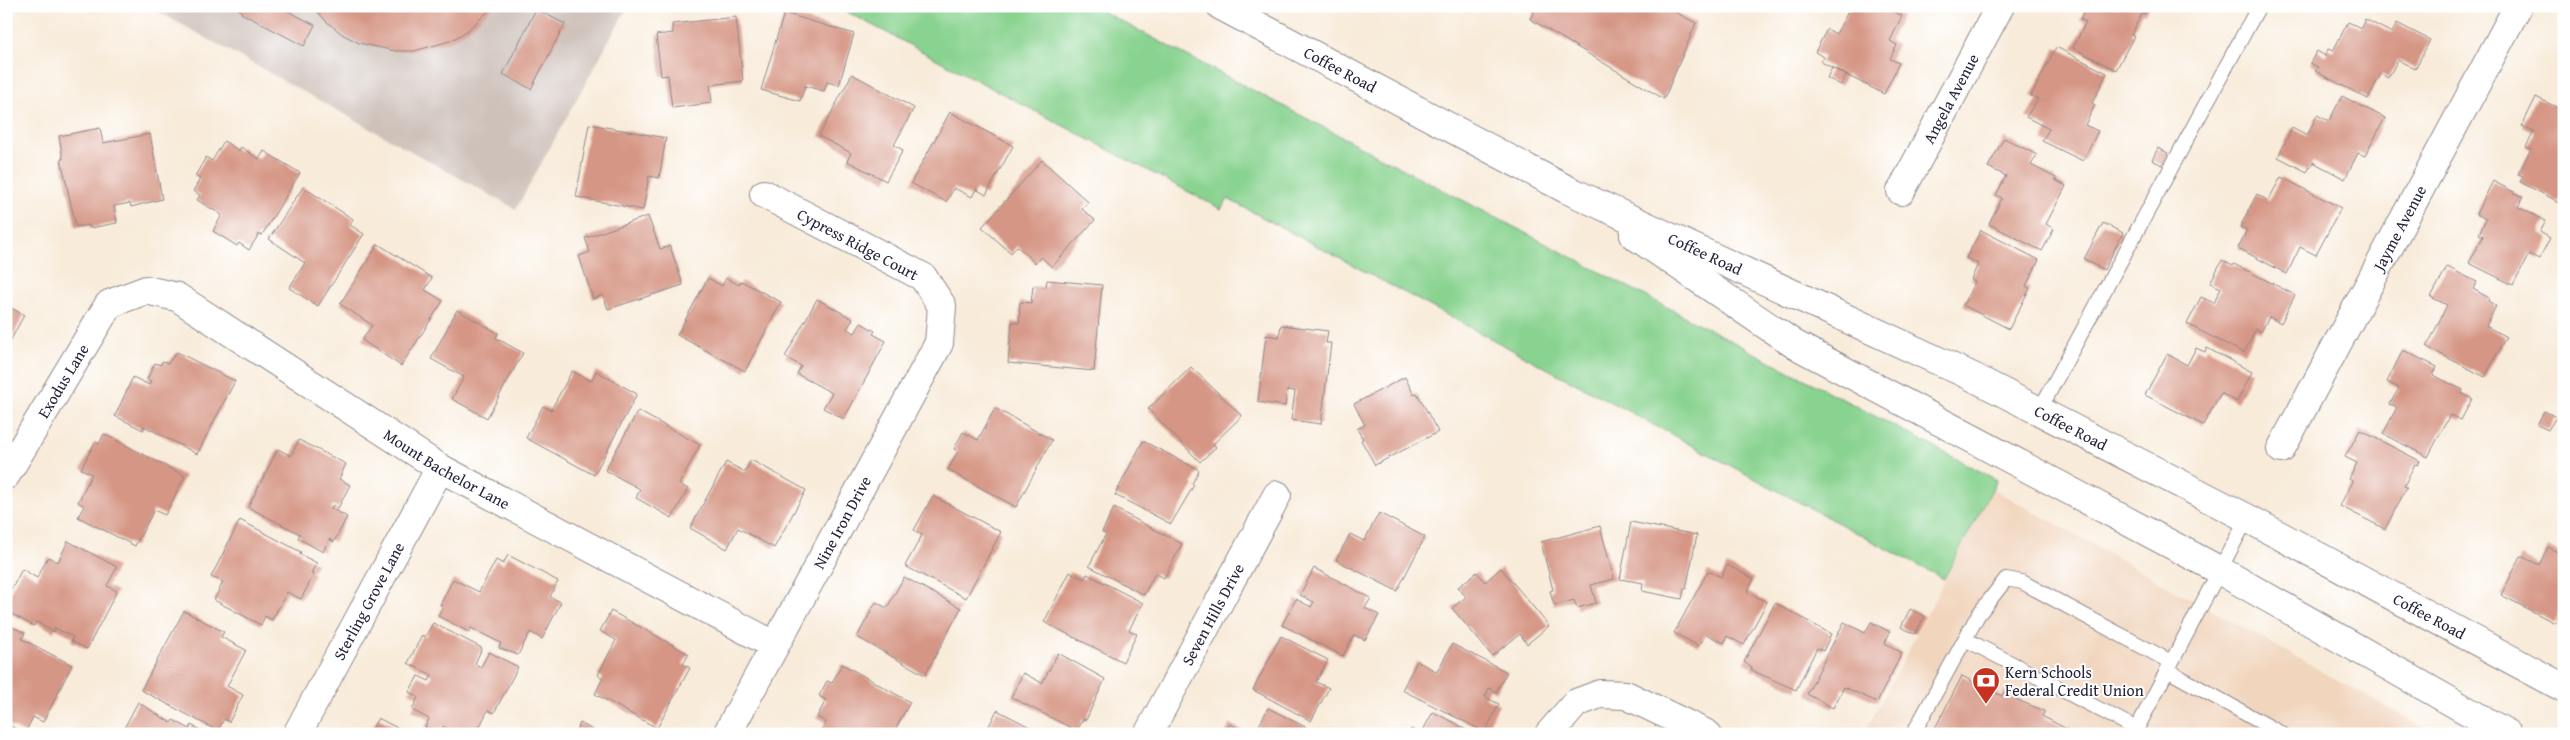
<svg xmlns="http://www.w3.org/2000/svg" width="2570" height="740" font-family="'Gentium Book Plus',serif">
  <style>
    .built { fill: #f1d5bd }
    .industrial { fill: #cec1ba }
    .green { fill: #89d390; stroke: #567a66 }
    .building { fill: #d69685 }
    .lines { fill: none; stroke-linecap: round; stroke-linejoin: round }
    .service-casing { stroke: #8d868a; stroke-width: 16 }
    .minor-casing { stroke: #8d868a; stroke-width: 30 }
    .secondary-casing { stroke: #8d868a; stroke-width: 30 }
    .service { stroke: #fff; stroke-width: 14 }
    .minor { stroke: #fff; stroke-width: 28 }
    .secondary { stroke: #fff; stroke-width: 28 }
    .labels { text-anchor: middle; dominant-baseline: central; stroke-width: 4; stroke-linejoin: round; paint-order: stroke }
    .street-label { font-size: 16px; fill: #22223b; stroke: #fff }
    .poi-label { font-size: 16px; fill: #22223b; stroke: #fff; text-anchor: start }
  </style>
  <rect width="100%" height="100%" fill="#fff"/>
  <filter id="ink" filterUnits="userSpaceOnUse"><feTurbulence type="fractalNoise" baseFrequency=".02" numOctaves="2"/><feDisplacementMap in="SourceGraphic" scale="10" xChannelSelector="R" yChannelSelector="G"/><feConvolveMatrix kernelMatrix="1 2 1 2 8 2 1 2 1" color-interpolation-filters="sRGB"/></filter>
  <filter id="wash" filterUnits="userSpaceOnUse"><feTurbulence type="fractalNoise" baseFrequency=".0096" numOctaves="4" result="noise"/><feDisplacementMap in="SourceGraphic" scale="20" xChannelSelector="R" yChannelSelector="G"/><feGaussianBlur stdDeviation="1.12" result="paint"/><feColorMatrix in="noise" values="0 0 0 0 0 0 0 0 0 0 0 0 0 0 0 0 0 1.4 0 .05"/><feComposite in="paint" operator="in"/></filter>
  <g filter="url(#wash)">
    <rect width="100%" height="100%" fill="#f8ebd9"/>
    <!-- built -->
    <path class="built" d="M1993,489l442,245h-571z"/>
    <!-- industrial -->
    <path class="industrial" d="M148,6h480l-112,203z"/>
    <!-- green -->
    <path class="green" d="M836,6h256l905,474 -53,99 -716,-380 -7,10z"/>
    <g id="blocks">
      <!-- building -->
      <path class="building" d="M233,6h45l37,19 -11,21 -63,-33 1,-2z
        M312,6h182l-27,25 -17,10 -36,10h-19l-36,-8 -17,-9 -15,-12z
        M1537,6h127l32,17 -32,76 -134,-80z
        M1851,6h32l19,10 -12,25 7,4 -7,14 9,4 -15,31 -63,-32 3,-5 -9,-5 12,-23 9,5z
        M2087,6l62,1 -4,7 -3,-1 -11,22 3,1 -18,34 -43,-22 13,-26 -6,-3z
        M536,9l29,15 -34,65 -28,-15z
        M784,13l70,21 -15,51 -12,-3 -3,9 -19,-5 -5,15 -39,-11z
        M736,17l7,64 -33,4 2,18 -40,5 -4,-33 -7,1 -5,-41 17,-2 -1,-9z
        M2365,19l27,14 5,-10 33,17 -15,29 -17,-9 -10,18 -7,-4 -13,25 -53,-28 3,-4 -8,-4 7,-12 8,5 3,-7 5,2 15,-29 13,6z
        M2056,47l51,26 -15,30 3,2 -10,20 13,6 -15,30 -41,-20 7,-12 -23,-12 12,-18 -7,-3z
        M1832,68l14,7 -5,10 -14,-7z
        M852,74l62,34 -20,37 9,5 -17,31 -39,-20 4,-8 -32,-17z
        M2342,96l43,22 -20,38 -7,-3 -13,26 -32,-17 -6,10 -29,-15 14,-29 15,8 10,-21 12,6z
        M2536,97l28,14v82l-5,9 -39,-20 3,-6 -5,-2 13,-25 -5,-2 8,-15 -12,-6z
        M950,112l63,34 -27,49 -10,-6 -4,8 -18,-9 -8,14 -35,-19z
        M589,124l77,14 -7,40 -10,-2 -6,34 -67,-13z
        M100,128l3,15 47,-9 12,65 -31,8 -1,-4 -16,3 3,17 -27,5 -1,-3 -13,2 -15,-68h2l-4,-23z
        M2004,138l33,17 -6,10 25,13 -1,2 11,6 -20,38 8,5 -12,22 -53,-27 13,-26 -6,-3 10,-19 -18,-9z
        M224,141l15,10 2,-4 18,12 5,-8 36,22 -38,62 -3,-1 -10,16 -10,-7 -2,3 -24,-15 9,-16 -25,-15 3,-5 -7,-4 7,-12 -5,-3 11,-19 6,4z
        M2158,148l10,5 -6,12 -10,-5z
        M1042,160l46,42 -6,7 13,11 -43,47 -11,-10 -6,6 -18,-17 -6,7 -29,-26z
        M2281,177l60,31 -25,47 -16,-8 -13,27 -49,-26 9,-18 -7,-3 17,-33 11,7z
        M2493,181l30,16 -5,10 28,14 -6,11 10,6 -11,21 -10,-5 -16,31 -44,-22 14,-27 -4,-2 7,-15 -10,-5z
        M303,187l50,32 -3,6 14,9 -46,72 -29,-18 16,-25 -36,-24z
        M648,216l12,33 10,-3 13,39 -75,24 -5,-14 -10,4 -14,-43 11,-4 -5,-14z
        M2103,223l20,10 -19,37 -20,-11z
        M1981,230l58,30 -13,26 4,2 -21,41 -46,-24 12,-23 -4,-3 7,-15 -12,-6z
        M378,244l54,34 -7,12 18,11 -42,65 -39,-26 10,-15 -32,-21z
        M2222,260l11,6 1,-2 61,31 -14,28 -12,-6 -8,15 -5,-3 -12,24 -57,-29 14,-27 13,6 7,-15 -11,-5z
        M2447,267l30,15 -4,7 16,9 -1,3 8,5 -10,20 20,11 -21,40 -58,-30 20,-42 -16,-8z
        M708,278l14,8 4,-8 13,7 2,-4 40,21 -36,69 -68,-36z
        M1047,280l55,5 -8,86 -86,-8 4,-41 7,1 1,-21 11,1 2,-17 13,1z
        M817,299l36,20 -6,10 8,4 6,-10 14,8 -2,3 13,7 -42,78 -21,-11 9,-15 -35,-19 4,-8 -16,-9z
        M6,305l18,10 -18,34z
        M457,310l41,23 -2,5 27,15 -36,65 -35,-19 12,-22 -33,-18z
        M1281,325l47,6 -2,12h5l-10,81 -30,-4 4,-29 -8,-1 -2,16 -27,-4 8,-67 13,2z
        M2196,348l9,4 2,-4 45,24 -15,30 -16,-9 -18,32 -58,-30 22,-41 20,11z
        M2403,350l34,17 -4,8 30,15 -1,3 10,6 -11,21 -11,-5 -22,42 -45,-23 14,-27 -7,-3 9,-16 -12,-6z
        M177,352l58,29 -38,73 -53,-28 -1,4 -28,-14 18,-39 16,8 2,-4 -4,-2 8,-16 5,2 3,-4 5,2z
        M1191,367l51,49 -29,28 3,3 -16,15 -52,-53z
        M572,371l19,10 5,-10 41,23 -43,81 -68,-37 17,-32 8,4z
        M1405,377l9,18 3,-2 21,39 -63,33 -14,-25 2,-1 -6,-10 8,-4 -11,-21z
        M995,408l57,32 -36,67 -68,-37 10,-19 -4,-2 9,-17 15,8z
        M638,411l62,34 -21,39 9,5 -16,29 -36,-20 4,-9 -35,-19z
        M2544,411l12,6 -8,13 -11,-5z
        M2360,430l60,31 -2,4 -3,-1 -11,22 3,1 -22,42 -45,-23 12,-25 -3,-2 8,-16 -12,-6z
        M104,434l81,42 -20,39 -11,-5 -19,36 -57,-29 6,-11 -6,-4 14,-28 -11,-5 14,-27 4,2z
        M299,440l47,24 -7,15 11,6 -12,23 -5,-3 -2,3 16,9 -13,25 -5,-3 -6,13 -25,-14 2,-4 -52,-27 30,-58 13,7z
        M1143,441l56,29 -7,14 2,1 -23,39 -56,-29z
        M751,460l55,30 -32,58 -36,-20 -11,21 -37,-21 36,-66 19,10z
        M933,496l68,36 -35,66 -61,-32 17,-31 -8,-5z
        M1114,508l68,36 -18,34 -9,-5 -11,22 -55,-29 17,-32 -4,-2z
        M1379,513l46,24 -28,54 -61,-31 14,-26 14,7z
        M240,520l61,32 -2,2 18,9 -6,10 3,1 -13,25 -14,-7 -15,28 -7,-4 -4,9 -47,-25 9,-18 -12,-5z
        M1631,522l66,13 -11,54h-2l-2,10 -40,-8 1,-8 -23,-4z
        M1600,526l14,53 -23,6 5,18 -19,5 -3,-8 -20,5 -4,-14 3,-1 -12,-48z
        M68,541l49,26 -10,19 10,5 -30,58 -16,-8 2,-4 -18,-9 -1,4 -18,-10 -2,4 -28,-15 5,-13 -3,-2 14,-27 15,9 11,-21 10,5z
        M2548,547l11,6 2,-3 3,2v62l-5,-1 -4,10 -54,-28 20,-39 18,9z
        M508,555l50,26 -8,16 11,5 -19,37 -12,-7 -12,23 -19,-7 2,-5 -30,-15 -2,4 -31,-16 5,-10 -3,-1 13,-26 26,13 17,-32 7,4z
        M1727,565l27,14 -7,13 20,10 -23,43 -17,-9 -3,7 -18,-9 -7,12 -25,-13 34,-62 13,6z
        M1314,568l57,30 -6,10 14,7 -14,25 -11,-5 -11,21 -61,-31 14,-26 15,8 3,-5 -14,-7z
        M1501,568l48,58 -22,18 -7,-10 -28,22 -40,-48 14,-11 -8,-10 19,-15 8,10z
        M1070,572l14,7 3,-5 56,29 -14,27 8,4 -14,28 -79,-40z
        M904,577l57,31 -36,67 -68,-38 19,-35 11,6z
        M1775,603l56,31 -8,17 -6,-3 -21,42 -45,-20 1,-3 -8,-5z
        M1910,609l15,7 -10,18 -14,-7z
        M184,611l40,21 -3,5 25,13 -19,36 16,9 -14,27 -5,-3 -6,12 -77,-41z
        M611,611l78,43 -6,10 7,4 -33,60 -62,-34 8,-16 -5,-3 18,-35 -16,-9z
        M1844,622l21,11 6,-11 19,10 -5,11 17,10 -25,49 -33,-15 -11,21 -26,-14z
        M433,623l49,25 -7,16 6,3 8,-15 29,15 -24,46 -6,-3 -12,24h-18l-15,-8 -4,8 -14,-7 4,-8 -17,-9 6,-13 -9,-5 9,-16 11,5 3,-6 -24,-12 14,-28 3,2z
        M6,624l19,9 -3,6 50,26 -29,57 -10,-5 -8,16 -19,-9z
        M1281,636l47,24 -12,22 13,6 -18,33 -58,-31z
        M1452,644l55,28 -11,20 -7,-4 -4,9 14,7 -14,28 -83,-42 15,-29 20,11z
        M1058,653l47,26 -19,41 -3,-1 -6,12 -66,-34 12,-24 19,10z
        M842,664l68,38 -17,32h-73l6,-12 -9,-5 9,-17 -7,-4 8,-15 5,2z
        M1962,676l40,20 3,-5 13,6 -1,3 28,11 -3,5 34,18h-144z
        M138,702l33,21 2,-3 17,9 1,-4 17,9h-87z
        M1268,708l51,26h-64z
        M997,710l46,24h-44l-11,-6z
        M1433,712l24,12 15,10h-64l3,-5 10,5z
        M378,718l31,16h-40z
        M580,723l20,11h-26z
        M1230,724l19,10h-24z"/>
    </g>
  </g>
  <g filter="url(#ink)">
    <use href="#blocks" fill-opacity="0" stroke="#8d868a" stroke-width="1"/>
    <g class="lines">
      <defs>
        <path id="service" d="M2039,411l220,-405
          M2167,670l115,64
          M2137,729l-172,-90 13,-24 28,-36 16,3 149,80
          M1913,734l52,-95
          M2134,734l113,-216"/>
        <g id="minor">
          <path id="s1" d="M1901,191l99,-185"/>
          <path id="s2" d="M2281,449l237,-443"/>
          <path id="s3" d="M6,475l103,-171 37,-14 31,7 263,171 334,177"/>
          <path id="s4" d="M297,734l143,-266"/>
          <path id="s5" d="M727,734l212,-391 3,-37 -19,-29 -159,-83"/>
          <path id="s6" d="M1148,734l129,-239"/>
          <path d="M1549,734l27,-31 24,-9 26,1 81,39"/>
        </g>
        <g id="secondary">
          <path id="s7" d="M1221,6l345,183 405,187 276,142 317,170"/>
          <path d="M1634,235l160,109 425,226 289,164"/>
        </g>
      </defs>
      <!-- service casing -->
      <use href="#service" class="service-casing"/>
      <!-- minor casing -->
      <use href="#minor" class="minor-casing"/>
      <!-- secondary casing -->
      <use href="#secondary" class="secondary-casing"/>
      <!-- service -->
      <use href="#service" class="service"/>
      <!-- minor -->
      <use href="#minor" class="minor"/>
      <!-- secondary -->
      <use href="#secondary" class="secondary"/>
    </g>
  </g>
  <!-- icons -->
  <defs>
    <symbol id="bank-pin" viewBox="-11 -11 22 30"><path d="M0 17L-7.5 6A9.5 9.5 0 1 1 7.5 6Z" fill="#c8321e" stroke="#fff"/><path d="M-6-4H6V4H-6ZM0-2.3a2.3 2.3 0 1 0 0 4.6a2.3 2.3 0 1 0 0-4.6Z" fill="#fff"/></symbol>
  </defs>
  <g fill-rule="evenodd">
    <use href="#bank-pin" x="1970" y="665" width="32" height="43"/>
  </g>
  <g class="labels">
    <!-- street labels -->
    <g class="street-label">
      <text stroke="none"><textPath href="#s7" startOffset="135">Coffee Road</textPath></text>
      <text stroke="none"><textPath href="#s1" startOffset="105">Angela Avenue</textPath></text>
      <text stroke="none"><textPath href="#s2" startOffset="251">Jayme Avenue</textPath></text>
      <text transform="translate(858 244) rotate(28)">Cypress Ridge Court</text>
      <text stroke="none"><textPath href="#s7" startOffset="544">Coffee Road</textPath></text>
      <text stroke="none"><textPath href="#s3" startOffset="110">Exodus Lane</textPath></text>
      <text stroke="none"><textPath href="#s7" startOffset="949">Coffee Road</textPath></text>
      <text stroke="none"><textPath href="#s3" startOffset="591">Mount Bachelor Lane</textPath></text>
      <text stroke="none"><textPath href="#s5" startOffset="241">Nine Iron Drive</textPath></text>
      <text stroke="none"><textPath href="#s4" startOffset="151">Sterling Grove Lane</textPath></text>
      <text stroke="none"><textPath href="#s6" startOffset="136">Seven Hills Drive</textPath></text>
      <text stroke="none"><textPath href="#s7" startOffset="1354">Coffee Road</textPath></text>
    </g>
    <!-- poi labels -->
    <g class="poi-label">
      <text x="2005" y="672">Kern Schools<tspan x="2005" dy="18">Federal Credit Union</tspan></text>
    </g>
  </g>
  <!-- margin -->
  <rect width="2570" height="740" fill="none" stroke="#fff" stroke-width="25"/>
</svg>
